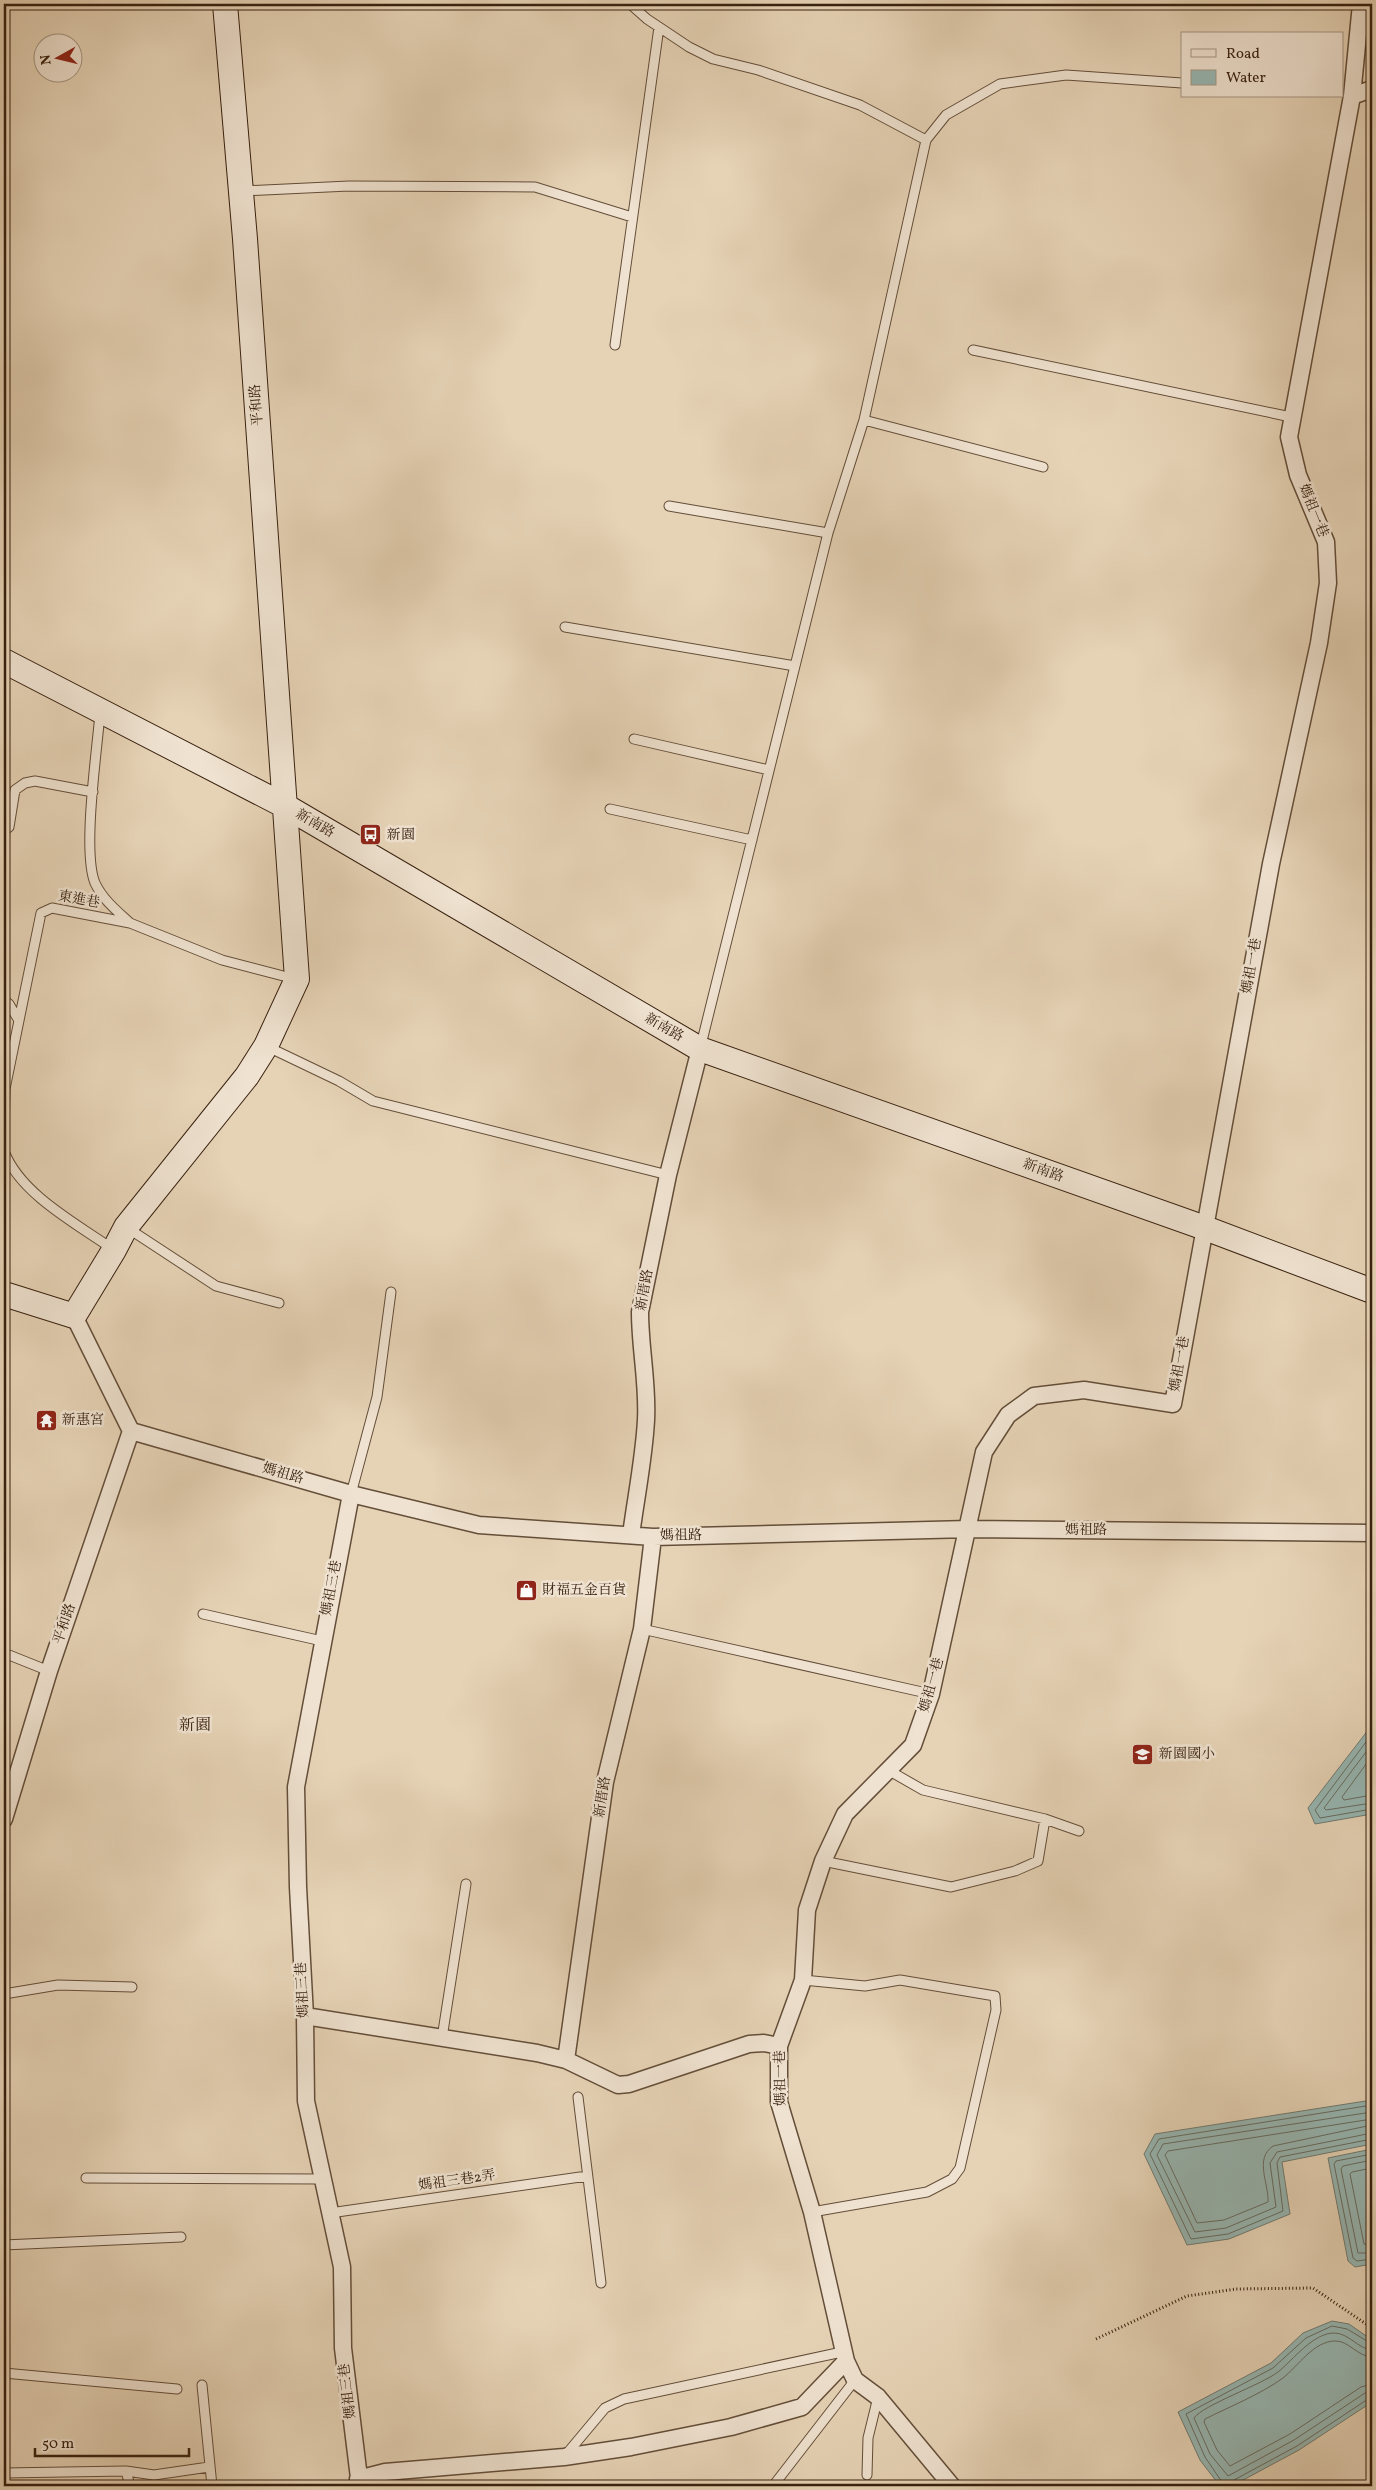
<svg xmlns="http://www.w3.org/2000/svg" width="1376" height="2490" font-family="Vollkorn,'Noto Serif TC',serif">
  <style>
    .water { fill: #97b7b3; stroke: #717b71 }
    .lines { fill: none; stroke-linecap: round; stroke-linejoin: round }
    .shore { stroke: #686c61; stroke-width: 1 }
    .lane-casing { stroke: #644e39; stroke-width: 11 }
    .street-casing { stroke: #644e39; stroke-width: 19 }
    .secondary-casing { stroke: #38210f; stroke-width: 26 }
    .path { stroke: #38210f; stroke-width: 3; stroke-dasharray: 1 2.5; stroke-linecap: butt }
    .lane { stroke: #efe2d0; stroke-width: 9 }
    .street { stroke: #efe2d0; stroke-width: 16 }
    .secondary { stroke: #efe2d0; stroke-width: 24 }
    .labels { text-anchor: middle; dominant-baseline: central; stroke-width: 5; stroke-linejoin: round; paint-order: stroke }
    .street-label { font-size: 14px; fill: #38210f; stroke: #efe2d0 }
    .poi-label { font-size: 14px; fill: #38210f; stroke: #efe2d0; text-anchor: start }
    .quarter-label { font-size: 16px; fill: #38210f; stroke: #efe2d0 }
  </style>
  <rect width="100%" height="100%" fill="#e6d3b6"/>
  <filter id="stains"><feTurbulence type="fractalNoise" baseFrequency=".004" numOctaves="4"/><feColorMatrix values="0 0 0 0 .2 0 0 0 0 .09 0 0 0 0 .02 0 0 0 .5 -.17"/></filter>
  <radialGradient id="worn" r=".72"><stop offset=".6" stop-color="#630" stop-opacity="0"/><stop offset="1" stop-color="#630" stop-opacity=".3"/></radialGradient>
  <!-- water -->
  <path class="water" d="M1372,1725v89l-57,10 -7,-16z
    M1372,2100v44l-90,18 8,52 -61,25 -42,6 -43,-91 11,-20z
    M1372,2149v115l-17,3 -7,-6 -20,-103z
    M1332,2321l17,3 23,16v62l-73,48 -67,36h-12l-20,-26 -22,-48 93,-49 32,-30z"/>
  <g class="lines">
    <!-- shore -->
    <path class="shore" d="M1372,1734l-57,76 5,8 52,-9
      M1372,1744l-48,64 2,2 46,-7
      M1372,1756l-30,41 2,3 28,-5
      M1372,2105l-213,34 -9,15 41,85 37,-5 55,-23 -6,-48 3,-6 92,-18
      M1372,2112l-209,32 -6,11 38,77 31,-4 50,-21 -6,-44 7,-11 95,-19
      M1372,2119l-204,32 -3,4 32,68 27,-3 44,-18c1,-19 -14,-43 5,-56l99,-21
      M1372,2154l-36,7 -2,3 19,94 4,3 15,-2
      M1372,2160l-29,6 -2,3 17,84h14
      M1372,2168l-20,4 -2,2 14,70 8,1
      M1372,2350c-14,-1 -23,-17 -38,-17 -21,0 -41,27 -56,39 -17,13 -75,33 -84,46l16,36 18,22 66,-36 71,-47 7,-2
      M1372,2357c-14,0 -24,-17 -37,-16 -21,0 -37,25 -52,37 -22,16 -54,29 -78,41l-1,3 13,28 13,16 60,-32 71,-47 11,-3
      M1223,2486l-1,-4 -17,-25 -19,-43 87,-46 33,-30 26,-12 15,3 25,15
      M1231,2486l3,-6 63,-34 71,-47 4,-1"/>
    <defs>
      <path id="lane" d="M630,4l17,15 42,28 24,12 45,11 102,35 66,35
        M241,191l108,-5 186,1 97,30
        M615,345l44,-318
        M973,350l318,67
        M864,420l179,47
        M669,506l159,27
        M565,627l230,39
        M100,713c-3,39 -18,138 -5,170 8,17 22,28 35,40
        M634,739l135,31
        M610,809l142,31
        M4,831l5,-4 6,-37 10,-7 10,-2 58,11
        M4,1000l5,4 9,15
        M268,1047l71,34 34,20 295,74
        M700,1049l128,-516 36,-113 62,-280 20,-25 54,-31 66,-9 116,8
        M4,1133l1,-44 36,-176 11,-5 78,15 92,37 73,19
        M4,1151c16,43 73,73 110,99
        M126,1227l90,59 63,17
        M351,1494l26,-97 14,-105
        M203,1614l119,27
        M642,1629l289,65
        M4,1653l45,18
        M888,1770l35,20 122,29 34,12
        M823,1861l128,26 64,-16 23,-10 7,-42
        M803,1980l62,6 35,-6 95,16 1,14 -36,158 -8,11 -25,13 -115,20
        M4,1994l54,-9 74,2
        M442,2038l24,-154
        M578,2097l23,186
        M86,2178l238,1
        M330,2213l257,-37
        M4,2245l177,-8
        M4,2373l173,16
        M202,2385l10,101
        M564,2457l41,-49 19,-9 218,-47
        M126,2471l4,15
        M4,2473l122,-2 28,4 55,-8
        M867,2475l1,-37 10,-41
        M773,2486l82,-106"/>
      <path id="street" d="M1352,96l20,-7
        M74,1316l57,115 220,63 128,31 174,12 316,-8 403,4
        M351,1494l-55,293 2,100 7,129 1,85 36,166 1,81 17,138
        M631,1535c5,-38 13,-77 15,-115 2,-36 -6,-72 -6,-108l28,-137 32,-126
        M4,1819l45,-148 82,-240
        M305,2016l232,37 29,7 52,25 11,-1 120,-40 15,-1 15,3
        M566,2060l39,-278 37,-153 11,-92
        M358,2479l27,-7 179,-15 67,-10 100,-20 71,-20 44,-46
        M952,2486l-74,-89 -23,-17 -9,-19 -34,-149 -33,-110v-56l24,-66 4,-70 16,-49 22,-47 68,-69 18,-51 53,-242 24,-37 26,-19 50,-6 89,14 98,-540 48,-221 9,-60 -2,-41 -28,-67 -9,-38 63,-341 9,-92"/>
      <path id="secondary" d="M4,661l283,146 413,242 505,179 167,63
        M4,1294l70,22 40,-66 12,-23 121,-151 19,-30 31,-67 -52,-740 -20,-235"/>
    </defs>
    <!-- lane casing -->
    <use href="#lane" class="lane-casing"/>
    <!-- street casing -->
    <use href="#street" class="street-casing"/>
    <!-- secondary casing -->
    <use href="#secondary" class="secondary-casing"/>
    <!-- path -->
    <path class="path" d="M1096,2339l91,-43 49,-7 77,-1 59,40"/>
    <!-- lane -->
    <use href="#lane" class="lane"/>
    <!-- street -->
    <use href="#street" class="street"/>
    <!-- secondary -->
    <use href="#secondary" class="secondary"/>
  </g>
  <!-- icons -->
  <defs>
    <symbol id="bus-square" viewBox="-11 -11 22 22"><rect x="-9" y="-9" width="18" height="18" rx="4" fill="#8f2418" stroke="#efe2d0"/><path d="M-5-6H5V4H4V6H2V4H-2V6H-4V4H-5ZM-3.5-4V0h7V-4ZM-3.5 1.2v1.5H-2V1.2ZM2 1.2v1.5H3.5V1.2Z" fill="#fff"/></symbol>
    <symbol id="temple-square" viewBox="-11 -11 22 22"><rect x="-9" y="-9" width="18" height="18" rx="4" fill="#8f2418" stroke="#efe2d0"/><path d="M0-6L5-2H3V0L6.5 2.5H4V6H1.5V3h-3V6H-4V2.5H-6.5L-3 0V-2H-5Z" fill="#fff"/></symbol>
    <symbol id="shop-square" viewBox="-11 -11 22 22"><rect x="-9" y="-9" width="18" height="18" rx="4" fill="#8f2418" stroke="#efe2d0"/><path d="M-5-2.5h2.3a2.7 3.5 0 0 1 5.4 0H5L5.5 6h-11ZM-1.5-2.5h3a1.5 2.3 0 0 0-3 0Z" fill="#fff"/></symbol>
    <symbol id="school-square" viewBox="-11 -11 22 22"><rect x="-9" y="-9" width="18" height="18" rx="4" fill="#8f2418" stroke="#efe2d0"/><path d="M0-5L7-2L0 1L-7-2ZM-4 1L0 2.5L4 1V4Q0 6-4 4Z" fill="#fff"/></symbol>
  </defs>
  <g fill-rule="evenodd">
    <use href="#bus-square" x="358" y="822" width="25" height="25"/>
    <use href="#temple-square" x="34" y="1408" width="25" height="25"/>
    <use href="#shop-square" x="514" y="1578" width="25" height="25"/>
    <use href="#school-square" x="1130" y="1742" width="25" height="25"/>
  </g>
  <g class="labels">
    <!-- street labels -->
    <g class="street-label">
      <text transform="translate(257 405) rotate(-94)">平和路</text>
      <text transform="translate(1313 511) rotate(68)">媽祖一巷</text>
      <text transform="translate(315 824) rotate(30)">新南路</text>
      <text transform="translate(79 900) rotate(10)">東進巷</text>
      <text transform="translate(1252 966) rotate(-80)">媽祖一巷</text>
      <text transform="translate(664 1028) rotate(30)">新南路</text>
      <text transform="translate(1043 1171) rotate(20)">新南路</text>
      <text transform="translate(645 1290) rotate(-80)">新厝路</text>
      <text transform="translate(1180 1364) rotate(-80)">媽祖一巷</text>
      <text transform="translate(283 1474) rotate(16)">媽祖路</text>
      <text x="1086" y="1530">媽祖路</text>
      <text transform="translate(681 1536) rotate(-1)">媽祖路</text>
      <text transform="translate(332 1588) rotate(-79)">媽祖三巷</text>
      <text transform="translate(65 1624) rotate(-71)">平和路</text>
      <text transform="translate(932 1685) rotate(-74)">媽祖一巷</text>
      <text transform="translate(603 1797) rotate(-81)">新厝路</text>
      <text transform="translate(303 1990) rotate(-93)">媽祖三巷</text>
      <text transform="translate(781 2078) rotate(-91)">媽祖一巷</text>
      <text transform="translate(457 2181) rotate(-8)">媽祖三巷2弄</text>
      <text transform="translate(348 2391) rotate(-97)">媽祖三巷</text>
    </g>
    <!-- poi labels -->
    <g class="poi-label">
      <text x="387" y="835">新園</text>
      <text x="62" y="1420">新惠宮</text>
      <text x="542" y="1590">財福五金百貨</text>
      <text x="1159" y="1754">新園國小</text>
    </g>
    <!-- quarter labels -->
    <g class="quarter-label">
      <text x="195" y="1726">新園</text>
    </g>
  </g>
  <!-- margin -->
  <rect width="1376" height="2490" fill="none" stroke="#e6d3b6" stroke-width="20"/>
  <rect x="5" y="5" width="1366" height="2480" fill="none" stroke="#38210f" stroke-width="2.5"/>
  <rect x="10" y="10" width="1356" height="2470" fill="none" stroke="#38210f"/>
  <!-- legend -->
  <rect x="1181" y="32" width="162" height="65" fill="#efe2d0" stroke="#a69583"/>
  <rect x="1191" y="49" width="25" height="8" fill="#efe2d0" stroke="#a69583"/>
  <text x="1226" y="58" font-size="15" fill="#38210f">Road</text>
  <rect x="1191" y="70" width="25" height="15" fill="#97b7b3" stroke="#a69583"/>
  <text x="1226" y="82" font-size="15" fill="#38210f">Water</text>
  <!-- north arrow -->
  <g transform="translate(58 58) rotate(262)"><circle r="24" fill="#efe2d0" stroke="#a69583"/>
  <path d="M0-4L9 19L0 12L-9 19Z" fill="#8f2418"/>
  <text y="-8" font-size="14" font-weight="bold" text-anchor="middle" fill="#38210f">N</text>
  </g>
  <!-- scale -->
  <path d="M35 2448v8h154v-8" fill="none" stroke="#38210f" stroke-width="2.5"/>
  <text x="42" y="2448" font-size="15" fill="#38210f" stroke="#efe2d0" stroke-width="4" paint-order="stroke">50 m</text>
  <rect width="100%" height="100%" filter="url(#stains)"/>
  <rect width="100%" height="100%" fill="url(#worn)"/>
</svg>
